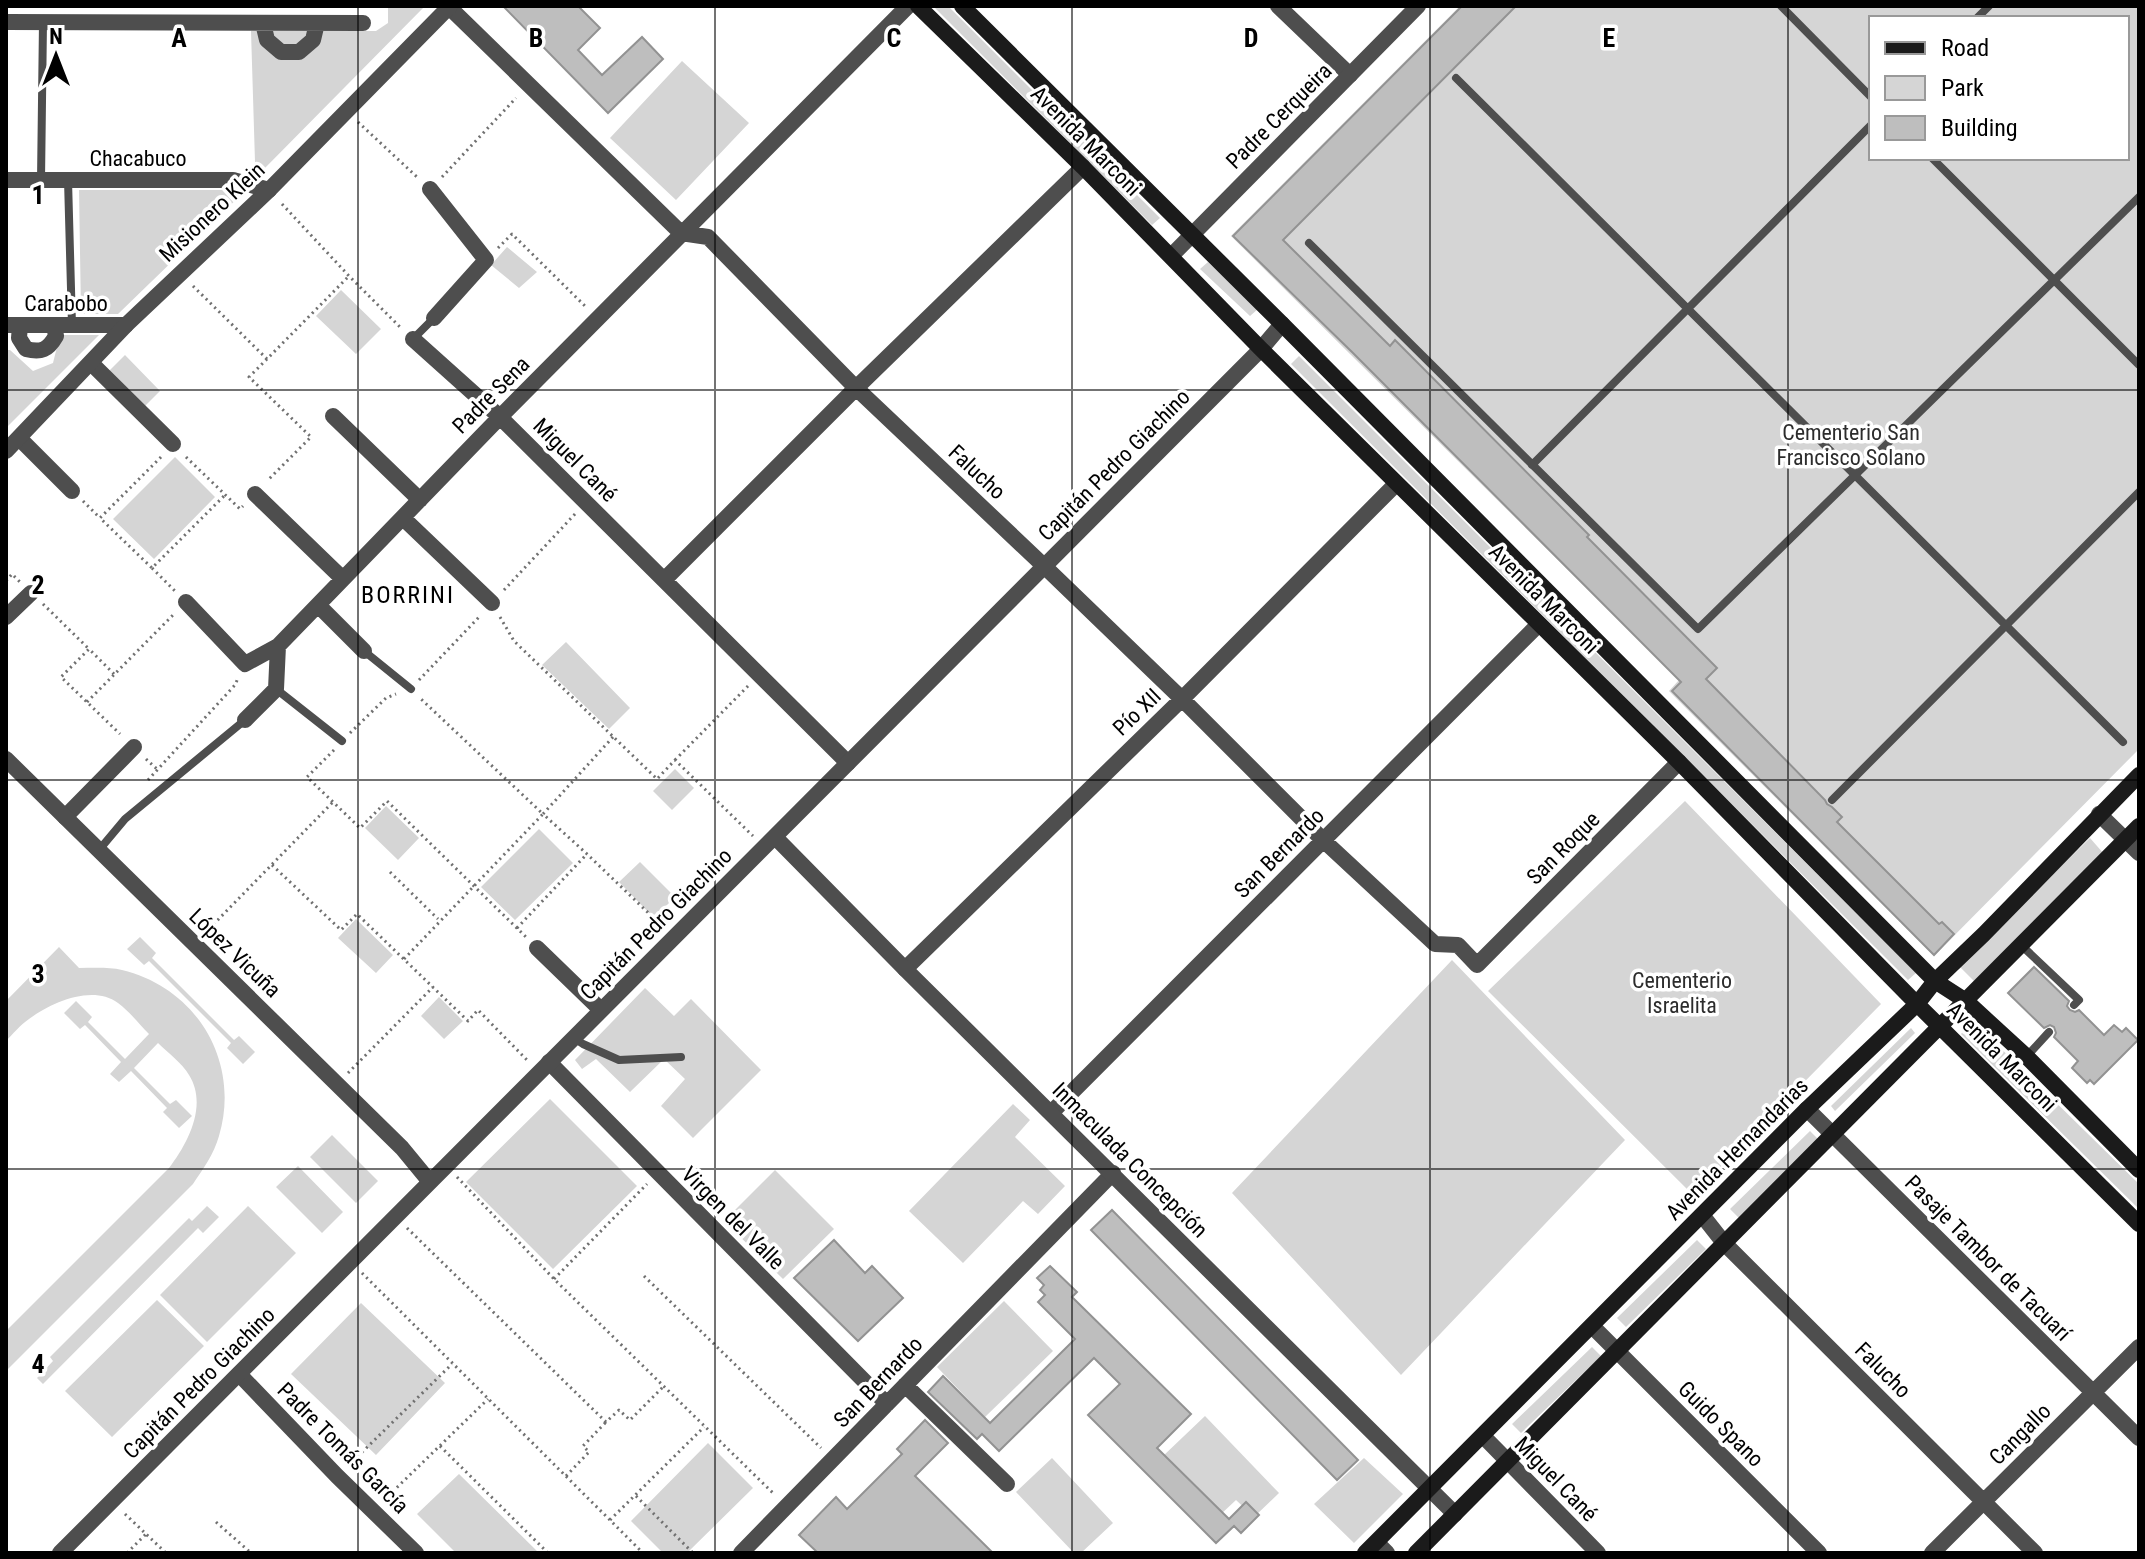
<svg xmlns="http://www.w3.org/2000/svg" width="2145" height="1559" font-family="'Roboto Condensed',sans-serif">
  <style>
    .green { fill: #d5d5d5; fill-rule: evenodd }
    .building { fill: #bebebe; stroke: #929292; stroke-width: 2 }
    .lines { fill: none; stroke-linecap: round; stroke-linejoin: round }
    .path { stroke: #707070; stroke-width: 3; stroke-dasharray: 2 4; stroke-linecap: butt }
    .service { stroke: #4e4e4e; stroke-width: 8 }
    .minor { stroke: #4e4e4e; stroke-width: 16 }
    .tertiary { stroke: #4e4e4e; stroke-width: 16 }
    .secondary { stroke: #1b1b1b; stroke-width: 16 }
    .grid { fill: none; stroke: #000; stroke-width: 2; stroke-opacity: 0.55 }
    .labels { text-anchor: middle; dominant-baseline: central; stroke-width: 7; stroke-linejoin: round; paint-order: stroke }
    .street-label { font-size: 22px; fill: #000; stroke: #fff }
    .park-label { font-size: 22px; fill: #2c2c2c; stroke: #fff }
    .neighbourhood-label { font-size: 24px; letter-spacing: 2px; fill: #000; stroke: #fff }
    .grid-label { font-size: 26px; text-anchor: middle; font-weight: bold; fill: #000; stroke: #fff; stroke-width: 7; stroke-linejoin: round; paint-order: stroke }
  </style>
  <rect width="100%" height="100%" fill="#fff"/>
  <!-- green -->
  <path class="green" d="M388,6h37l-162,164 -8,-8 -4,-131h125l12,-8z
    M933,6h15l212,212 -8,7z
    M1460,6h679v743l-205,207 -265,-265 10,-11 -448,-444zM1871,18h256v140h-256z
    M682,61l67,62 -73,77 -66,-62z
    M79,190h167l-128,124h-37z
    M507,247l30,25 -18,16 -28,-23z
    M1208,262l50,47 -8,7 -50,-47z
    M341,290l40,39 -25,25 -40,-38z
    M60,335h39l-93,93v-78h4l23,21 20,-8z
    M125,355l35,36 -16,16 -35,-36z
    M1299,356l617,617 -8,7 -617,-616z
    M175,457l40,40 -61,62 -41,-40z
    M566,642l64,66 -21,21 -67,-64z
    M675,769l19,19 -22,22 -19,-19z
    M1685,801l196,203 -188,191 -205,-204z
    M386,806l33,32 -21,22 -33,-32z
    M539,829l34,34 -58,57 -34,-33z
    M2090,838l14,16 -130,127 -15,-15z
    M640,862l35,35 -21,21 -35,-36z
    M356,919l37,36 -17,18 -38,-35z
    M140,937l16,16 -4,5 82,82 5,-4 16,16 -12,12 -16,-16 4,-5 -82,-82 -5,4 -17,-16z
    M59,947l20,21c15,0 30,-1 43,2 75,18 119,92 97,166 -5,18 -16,33 -26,48l-187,187v-40l163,-163c19,-25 39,-63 20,-93 -7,-12 -21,-22 -31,-32l-24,25 36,36 6,-4 16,16 -13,12 -16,-16 4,-4 -36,-37 -12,11 -9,-8 11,-12 -36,-37 -5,4 -16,-16 12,-12 16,16 -4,5 37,37 24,-25c-10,-10 -20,-23 -31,-31 -26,-19 -67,0 -89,16 -9,6 -16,15 -23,22v-40z
    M1452,960l173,180 -224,235 -169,-182z
    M645,988l29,28 17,-17 70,71 -68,68 -32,-32 24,-27 -21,-20 -34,33 -34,-33 -14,10 -7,-9z
    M439,997l24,24 -19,18 -23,-23z
    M1973,1021l166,163v25l-178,-175z
    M1911,1028l4,5 -80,78 -4,-5z
    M550,1099l87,87 -84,83 -87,-87z
    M1013,1104l17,16 -15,17 50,49 -27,28 -15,-13 -60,62 -54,-52z
    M1810,1131l9,9 -80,78 -9,-9z
    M332,1135l46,46 -22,22 -46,-46z
    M298,1166l45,46 -21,21 -46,-46z
    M775,1170l59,59 -51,50 -59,-58z
    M207,1206l12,11 -16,16 -5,-5 -155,156 -6,-6 16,-17 -3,-4 139,-139 3,3z
    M248,1206l48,47 -89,89 -47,-47z
    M1697,1240l9,9 -80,78 -9,-9z
    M157,1300l47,46 -92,91 -47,-46z
    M1004,1301l49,50 -68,66 -48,-50z
    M361,1303l84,80 -69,72 -85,-81z
    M1592,1347l9,9 -80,77 -9,-9z
    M1205,1416l74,77 -25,24 -18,-17 -17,16 -57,-59z
    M708,1443l45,45 -66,65h-24l-32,-32z
    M1052,1458l61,65 -32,30h-7l-58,-61z
    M1364,1458l39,36 -49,49 -40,-39z
    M459,1474l80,79h-83l-39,-39z"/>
  <!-- building -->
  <path class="building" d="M503,6h75l22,22 -22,22 24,25 40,-38 21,22 -55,54z
    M1462,6h54l-233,234 107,106 5,-6 194,195 -2,2 130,131 -11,11 119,121 2,4 5,3 10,10 -5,5 102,102 3,-2 12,12 -20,21 -262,-264 9,-9 -329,-330 -119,-116z
    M2034,967l35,34 -2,5 3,4 5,2 4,-2 25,25 10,-10 8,7 4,-4 12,12 -44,44 -4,-4 -3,3 -15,-15 6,-7 -24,-24 2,-4 -2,-6 -4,-2 -6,3 -36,-35z
    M1112,1210l246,250 -21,20 -246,-250z
    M834,1240l31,33 7,-7 31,32 -45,43 -64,-63z
    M1050,1266l27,26 -5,5 119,117 -34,34 72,71 17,-17 13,13 -18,18 -7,-7 -18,17 -128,-128 32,-31 -26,-26 -95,93 -17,-17 -5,5 -49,-47 15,-16 47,47 85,-84 -37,-37 7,-7 -5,-5 4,-5 -7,-7z
    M925,1420l23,23 -33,33 78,77h-175l-19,-18 37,-38 11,12 55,-55 -5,-5z"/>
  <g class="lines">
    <!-- path -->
    <path class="path" d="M358,122l59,55
      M442,177l74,-79
      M282,204l67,72 52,52
      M498,248l14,-14 75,74
      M193,286l74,73 82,-83
      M267,359l-18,18 62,60 -43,43
      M161,457l-61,61 52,50 73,-73
      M186,457l54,52 3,-3
      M83,501l17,17
      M152,568l23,23
      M6,581l6,-7 8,8
      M504,590l71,-76
      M43,604l46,45
      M500,617l14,24 143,138 18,-19 78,76
      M114,674l-25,-25 -28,28 59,57
      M419,680l61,-64
      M87,702l88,-89
      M350,733l36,-35 10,-4
      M613,737l-70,77 44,40 75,72
      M334,750l-27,27 53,51 27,-27 139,136
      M146,759l12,11
      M675,760l73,-74
      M148,780l87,-95 3,-7
      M272,865l69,65 16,-16 111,107 10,-11 50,51
      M390,872l48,47
      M517,928l69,-73
      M205,933l128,-131
      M404,959l139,-145 -122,-115
      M348,1073l85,-86
      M457,1177l97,102 220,215
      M407,1228l199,194 13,-12 11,10 34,-34
      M362,1273l281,280
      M644,1276l177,172
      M554,1279l93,-95
      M440,1446l108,107
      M349,1465l103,-101
      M566,1476l23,-24 -6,-6 23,-24
      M636,1496l57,57
      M384,1500l104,-101
      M125,1514l41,39
      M610,1520l94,-93
      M216,1522l35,31
      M127,1553l19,-19"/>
    <!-- service -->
    <path class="service" d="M1781,6l90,91
      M1977,18l12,-12
      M1456,78l667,664
      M1932,158l207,207
      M41,180l2,-158
      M68,180l4,145
      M1309,243l389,386 441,-432
      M413,339l21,-21
      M1532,465l339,-340
      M364,651l47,38
      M276,689l66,52
      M1832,800l307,-308
      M99,850l26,-31 120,-99
      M2021,945l58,55 -5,5
      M574,1038l9,6 36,16 62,-3
      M2027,1056l22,-24"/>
    <!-- minor -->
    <path class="minor" d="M1278,6l72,69
      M449,7l232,226 27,4 148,151 188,178 138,133 141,141 112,104 23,1 19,20 202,-203
      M6,22l357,1
      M263,23l4,17 14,12h18l14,-12 4,-17
      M6,180h227l36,10
      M430,189l56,71 -52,58
      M6,325h120
      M20,325l-1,13 7,11c15,4 22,1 30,-13l-2,-11
      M413,339l87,78 348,346
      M91,363l82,81
      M333,416l87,84
      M19,438l53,53
      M255,494l88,85
      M403,518l89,85
      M664,580l192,-192 227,-221
      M186,602l59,62 33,-18
      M318,605l46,46
      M6,617l25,-24
      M245,720l31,-31 2,-43 222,-229 408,-411
      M2099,814l40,39
      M65,817l69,-70
      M537,948l64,62
      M905,969l277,-270 214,-215
      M549,1062l338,342
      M1807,1109l332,329
      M1051,1113l487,-488
      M1702,1215l22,28 311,310
      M1592,1326l227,227
      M239,1374l98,102 79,77
      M905,1385l102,99
      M1483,1436l115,117
      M1377,1543l10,10
      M741,1553l372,-380
      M1932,1553l207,-206"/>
    <!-- tertiary -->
    <path class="tertiary" d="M1171,256l247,-250
      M6,451l120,-126 143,-135 181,-184
      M6,759l396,389 28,34
      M775,837l130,132 550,545
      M60,1553l1201,-1204 21,-25"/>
    <!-- secondary -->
    <path class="secondary" d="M918,6l165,161 178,182 418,413 238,242 222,220
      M962,6l320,318 653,657 31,20 61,56 112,113
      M1365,1553l442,-444 110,-105 18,-23 49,-47 155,-159
      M1416,1553l723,-727"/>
  </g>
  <!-- grid -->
  <path class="grid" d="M358,6v1547M715,6v1547M1072,6v1547M1430,6v1547M1788,6v1547M6,390h2133M6,780h2133M6,1169h2133"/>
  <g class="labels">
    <!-- street labels -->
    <g class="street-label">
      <text transform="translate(1279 116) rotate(-45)">Padre Cerqueira</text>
      <text transform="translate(1086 141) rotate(45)">Avenida Marconi</text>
      <text x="138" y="158">Chacabuco</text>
      <text transform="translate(212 212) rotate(-43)">Misionero Klein</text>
      <text x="66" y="303">Carabobo</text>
      <text transform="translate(491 395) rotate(-45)">Padre Sena</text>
      <text transform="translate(575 460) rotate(45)">Miguel Cané</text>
      <text transform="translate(1114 465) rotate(-45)">Capitán Pedro Giachino</text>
      <text transform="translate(977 472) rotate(43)">Falucho</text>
      <text transform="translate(1544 599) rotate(45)">Avenida Marconi</text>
      <text transform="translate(1137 712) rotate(-44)">Pío XII</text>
      <text transform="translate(1563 848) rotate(-45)">San Roque</text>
      <text transform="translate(1279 853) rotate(-45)">San Bernardo</text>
      <text transform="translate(656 924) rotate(-45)">Capitán Pedro Giachino</text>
      <text transform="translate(235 953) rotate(44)">López Vicuña</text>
      <text transform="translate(2002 1057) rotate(45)">Avenida Marconi</text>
      <text transform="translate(1737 1149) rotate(-45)">Avenida Hernandarias</text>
      <text transform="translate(1130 1160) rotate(45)">Inmaculada Concepción</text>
      <text transform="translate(733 1218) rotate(45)">Virgen del Valle</text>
      <text transform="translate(1988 1258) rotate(45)">Pasaje Tambor de Tacuarí</text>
      <text transform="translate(1883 1370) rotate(45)">Falucho</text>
      <text transform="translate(878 1382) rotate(-46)">San Bernardo</text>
      <text transform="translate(199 1383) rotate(-45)">Capitán Pedro Giachino</text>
      <text transform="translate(1721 1424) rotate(45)">Guido Spano</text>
      <text transform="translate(2020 1434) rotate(-45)">Cangallo</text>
      <text transform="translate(343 1448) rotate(45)">Padre Tomás García</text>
      <text transform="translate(1556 1479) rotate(46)">Miguel Cané</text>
    </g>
    <!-- park labels -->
    <g class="park-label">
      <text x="1851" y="432">Cementerio San<tspan x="1851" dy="25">Francisco Solano</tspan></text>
      <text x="1682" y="980">Cementerio<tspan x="1682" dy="25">Israelita</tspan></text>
    </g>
    <!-- neighbourhood labels -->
    <g class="neighbourhood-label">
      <text x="408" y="595">BORRINI</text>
    </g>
  </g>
  <g class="grid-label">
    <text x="179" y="47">A</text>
    <text x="536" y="47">B</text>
    <text x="894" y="47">C</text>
    <text x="1251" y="47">D</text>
    <text x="1609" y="47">E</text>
    <text x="38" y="204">1</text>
    <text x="38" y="594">2</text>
    <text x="38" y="983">3</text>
    <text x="38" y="1373">4</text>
  </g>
  <!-- border -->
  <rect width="2145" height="1559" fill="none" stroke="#000000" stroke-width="16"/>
  <!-- legend -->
  <rect x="1869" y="16" width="260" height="144" fill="#ffffff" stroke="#999999" stroke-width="2"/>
  <rect x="1885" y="42" width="40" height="12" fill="#1b1b1b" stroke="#999999" stroke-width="2"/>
  <text x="1941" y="56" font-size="24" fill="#000000">Road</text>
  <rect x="1885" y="76" width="40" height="24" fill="#d5d5d5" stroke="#999999" stroke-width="2"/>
  <text x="1941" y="96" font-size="24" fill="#000000">Park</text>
  <rect x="1885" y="116" width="40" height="24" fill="#bebebe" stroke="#999999" stroke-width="2"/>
  <text x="1941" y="136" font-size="24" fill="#000000">Building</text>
  <!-- north arrow -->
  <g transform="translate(56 56)" stroke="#ffffff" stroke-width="6" paint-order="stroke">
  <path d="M0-6L14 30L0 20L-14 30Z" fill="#000000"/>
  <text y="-12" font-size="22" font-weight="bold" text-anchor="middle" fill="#000000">N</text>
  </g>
</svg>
